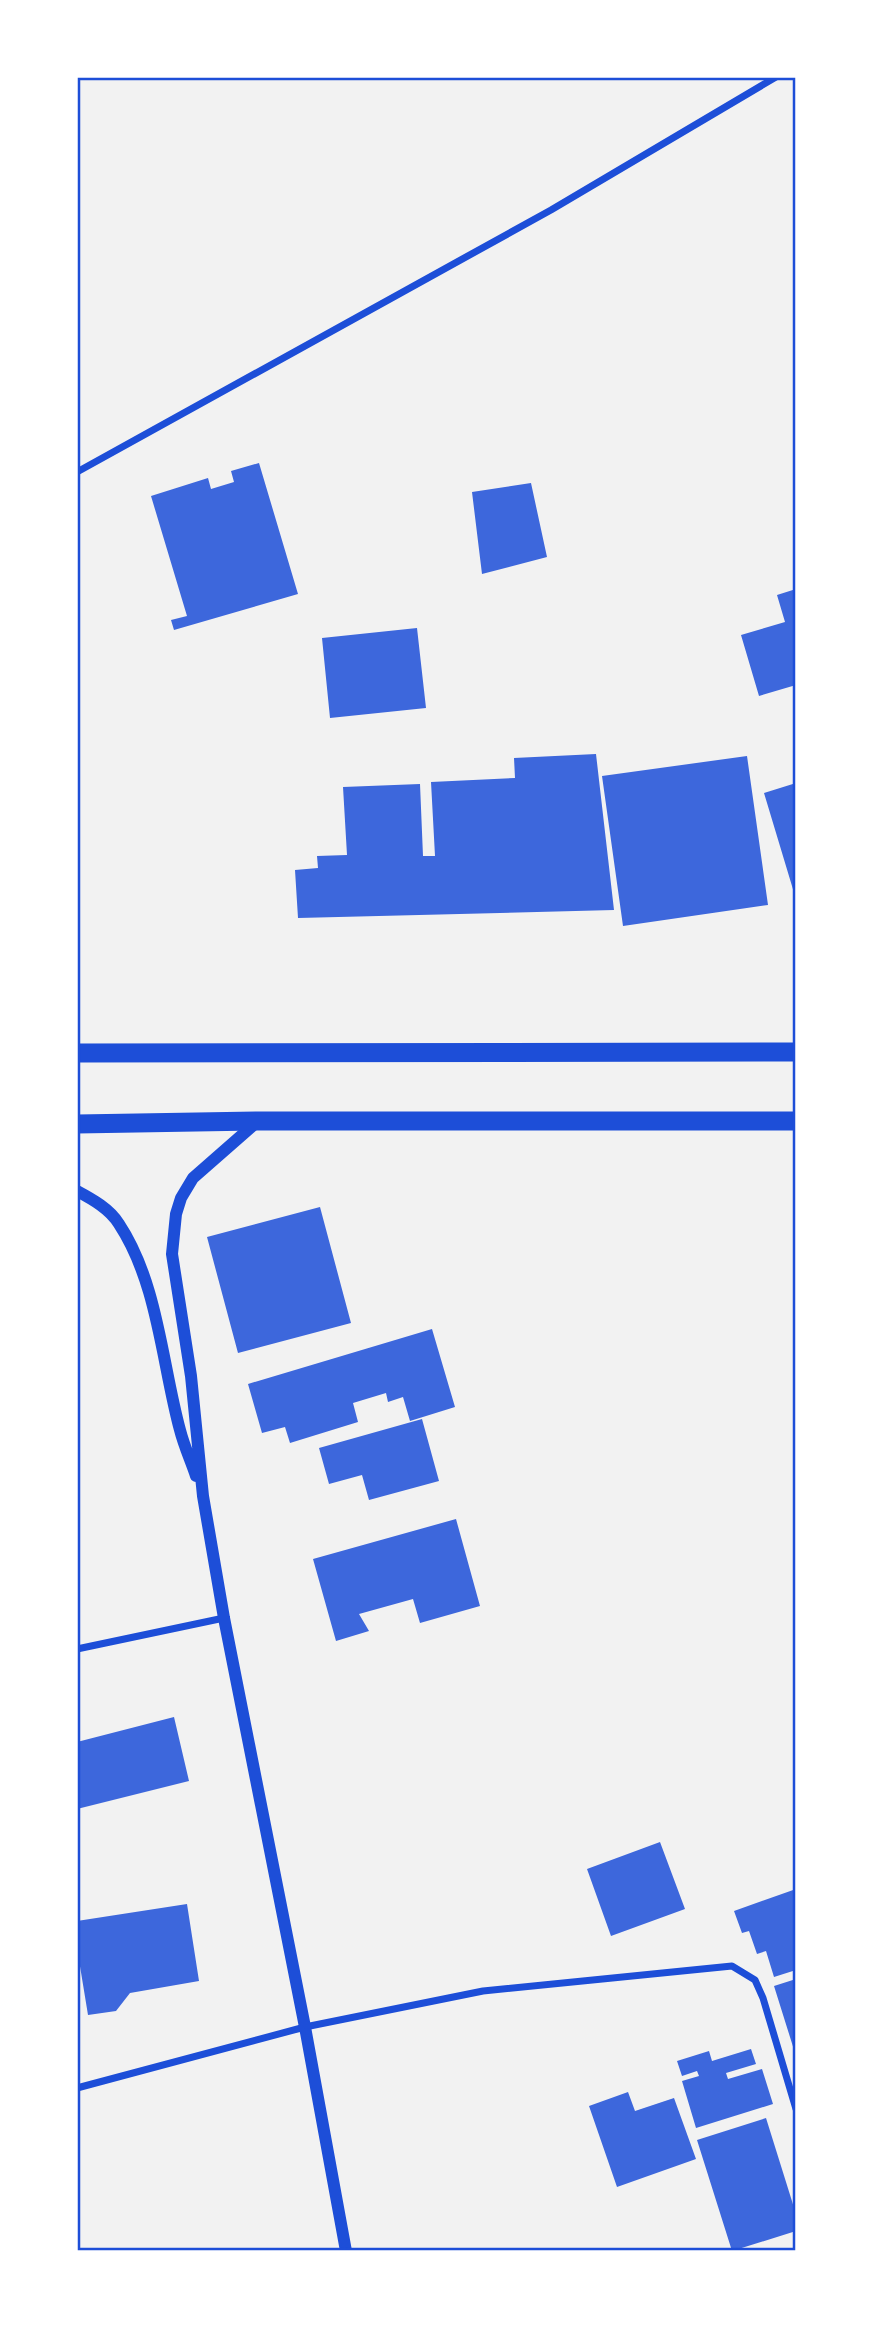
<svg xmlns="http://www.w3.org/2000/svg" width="873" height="2328" font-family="Signika,sans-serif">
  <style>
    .building { fill: #3d67dc }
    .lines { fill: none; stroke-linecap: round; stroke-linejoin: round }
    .minor { stroke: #1d4ed8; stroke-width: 7 }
    .tertiary { stroke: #1d4ed8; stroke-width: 12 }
    .trunk { stroke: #1d4ed8; stroke-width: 19 }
    .neatline { fill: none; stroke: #1d4ed8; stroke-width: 2.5 }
  </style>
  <rect width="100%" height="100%" fill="#f2f2f2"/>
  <!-- building -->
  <path class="building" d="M259,463l39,131 -124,36 -3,-10 16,-4 -36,-120 57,-18 3,11 23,-7 -3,-11z
    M531,483l16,74 -65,17 -10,-82z
    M796,589v96l-37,11 -18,-61 44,-13 -8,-27z
    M417,628l9,80 -96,10 -8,-80z
    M596,754l18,156 -316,8 -3,-48 23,-2 -1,-12 30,-1 -4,-68 77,-3 3,72h12l-4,-74 84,-4 -1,-20z
    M747,756l21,149 -145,21 -21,-150z
    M796,783v112l-1,1 -31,-103z
    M320,1207l31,116 -113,30 -31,-116z
    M432,1329l23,78 -45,14 -7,-24 -15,5 -2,-9 -33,10 5,19 -68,21 -5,-16 -23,6 -14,-49z
    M422,1419l17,62 -70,19 -7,-25 -33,9 -10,-36z
    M456,1519l24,87 -60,17 -7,-24 -54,15 10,17 -33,10 -23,-82z
    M174,1717l15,64 -112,28v-67z
    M660,1842l25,67 -74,27 -24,-67z
    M796,1889v81l-22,7 -8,-26 -9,3 -8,-23 -7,2 -8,-22z
    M187,1904l12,77 -69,12 -14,18 -28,4 -11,-67v-27z
    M796,1979v74h-1l-21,-67z
    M751,2049l5,15 -30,9 2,6 34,-10 11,35 -77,24 -14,-47 17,-5 -2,-5 -15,5 -5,-15 32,-10 3,10z
    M628,2092l7,19 39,-13 22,61 -79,28 -28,-81z
    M766,2118l30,96v17l-64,20 -35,-111z"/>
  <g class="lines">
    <!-- minor -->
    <path class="minor" d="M77,472l474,-262 225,-133
      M77,1649l147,-31
      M77,2088l228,-61 178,-36 249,-25 23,14 8,18 33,111"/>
    <!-- tertiary -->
    <path class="tertiary" d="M258,1121l-65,57 -12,20 -5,16 -4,40 19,122 12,120 21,122 81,409 41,224
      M77,1191c15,8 33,18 42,33 39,59 43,140 61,206 4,16 11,31 16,46"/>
    <!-- trunk -->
    <path class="trunk" d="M77,1053l719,-1
      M77,1124l181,-3h538"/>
  </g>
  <!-- border -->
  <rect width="873" height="2328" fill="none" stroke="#ffffff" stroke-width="158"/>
  <rect x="79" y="79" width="715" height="2170" class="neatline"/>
</svg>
